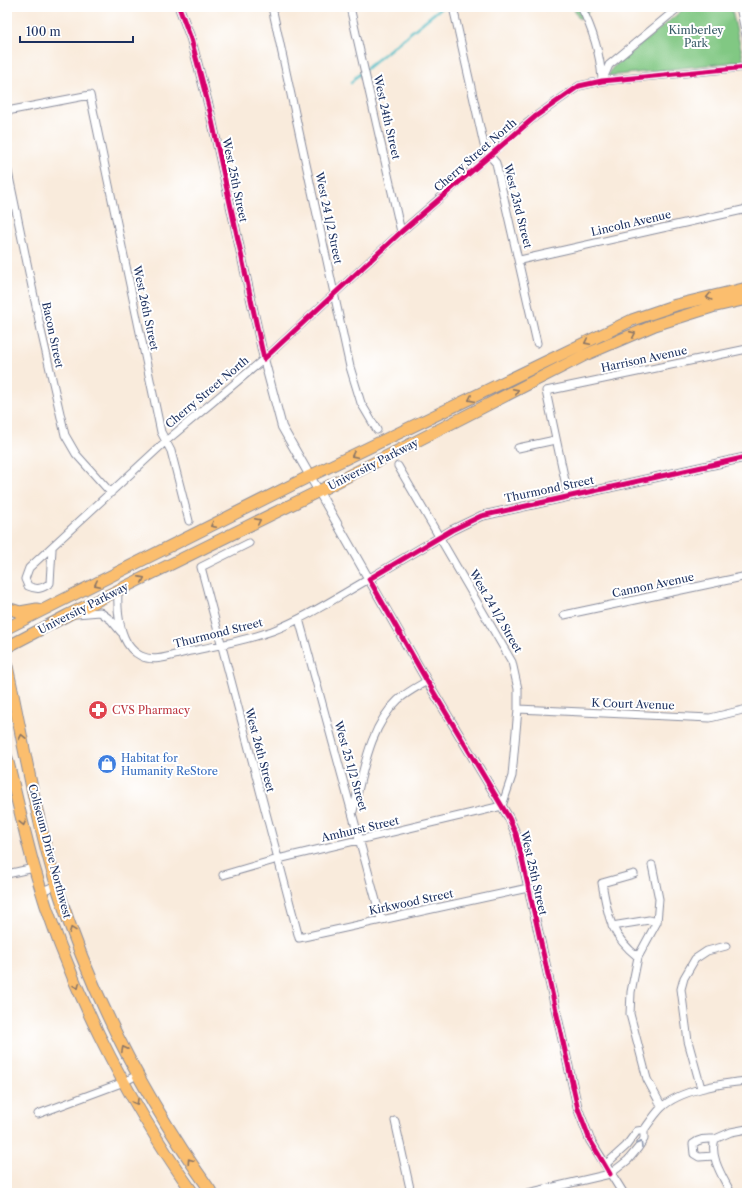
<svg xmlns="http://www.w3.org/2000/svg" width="754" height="1200" font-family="'Libre Caslon Text',serif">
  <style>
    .green { fill: #81c883; stroke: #4e7c70 }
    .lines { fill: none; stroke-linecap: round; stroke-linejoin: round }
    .stream { stroke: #4dbcc4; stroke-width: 2.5 }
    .minor-casing { stroke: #8a8d9d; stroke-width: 9 }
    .tertiary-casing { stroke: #8a8d9d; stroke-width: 10 }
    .primary-casing { stroke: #8a8d9d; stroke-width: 13 }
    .minor { stroke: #fff; stroke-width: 7 }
    .tertiary { stroke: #fff; stroke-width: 8 }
    .primary { stroke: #fbbe6e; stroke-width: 11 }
    .cycleway-casing { stroke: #fff; stroke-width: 8 }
    .cycleway { stroke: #d6006c; stroke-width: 5 }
    .oneway { stroke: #8b7666 }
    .oneway2 { stroke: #8d97ae }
    .labels { text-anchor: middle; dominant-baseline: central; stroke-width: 4; stroke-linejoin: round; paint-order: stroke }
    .park-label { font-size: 11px; fill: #3a5d69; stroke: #fff }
    .street-label { font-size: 11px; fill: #1b2f5e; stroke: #fff }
    .health-label { font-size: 11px; fill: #be3a42; stroke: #fff; text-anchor: start }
    .shop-label { font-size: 11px; fill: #366cbe; stroke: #fff; text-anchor: start }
  </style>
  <rect width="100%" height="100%" fill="#fff"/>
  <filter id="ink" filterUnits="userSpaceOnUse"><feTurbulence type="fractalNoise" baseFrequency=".025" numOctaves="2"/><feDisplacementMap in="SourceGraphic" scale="8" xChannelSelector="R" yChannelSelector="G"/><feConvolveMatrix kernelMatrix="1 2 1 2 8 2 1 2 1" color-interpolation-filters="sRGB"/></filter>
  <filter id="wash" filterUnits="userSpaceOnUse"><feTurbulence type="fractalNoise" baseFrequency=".012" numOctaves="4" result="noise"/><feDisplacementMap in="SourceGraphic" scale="16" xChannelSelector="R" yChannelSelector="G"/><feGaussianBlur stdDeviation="0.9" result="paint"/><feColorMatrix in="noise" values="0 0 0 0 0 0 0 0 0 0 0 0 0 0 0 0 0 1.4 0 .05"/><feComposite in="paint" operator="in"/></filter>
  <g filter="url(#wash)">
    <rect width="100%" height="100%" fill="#f9ebdc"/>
    <!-- green -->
    <path class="green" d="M573,7h21l-15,12z
      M686,7h45l13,54 -136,15 4,-8z"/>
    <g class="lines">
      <!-- stream -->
      <path class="stream" d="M351,83l5,-6 86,-70"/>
    </g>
  </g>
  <g filter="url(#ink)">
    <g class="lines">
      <defs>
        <path id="minor" d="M272,7l78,360 11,36 16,27
          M350,7l51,225
          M453,7l31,138 6,11 6,7 41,180
          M581,7c12,23 19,46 21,72
          M740,7l7,33
          M602,81l7,-16 70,-58
          M7,111l83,-16 71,337 10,19 18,70
          M7,167l35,168 23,100 11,19 35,39
          M520,260l227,-51
          M518,448l37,-8
          M568,495l-22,-104 201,-42
          M249,543l-48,24 98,371 229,-50
          M52,549l-2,34c-8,6 -13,7 -22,3l-3,-7 4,-11 137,-127 98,-82 137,-127 114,-99 21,-17 43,-30 23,-5 145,-14
          M118,591c-1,21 1,54 23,65 14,7 31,-1 45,-4 29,-6 58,-11 86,-21 34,-13 65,-34 97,-52
          M76,614l24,-2 11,8 10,12
          M564,615l183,-39
          M299,619l82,300
          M518,709l192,9 37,-9
          M353,811c10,-37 16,-84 45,-111 9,-8 19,-13 29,-19
          M652,865l7,34 -2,23 -19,35 -7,35 -1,22 17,65 15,28
          M7,874l27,-6
          M634,874l-32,9c6,33 8,52 36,74
          M223,875l55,-16 224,-53 10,-30 6,-67v-20l-6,-27 -114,-196
          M42,891l15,-6
          M612,926l37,-6 8,2
          M701,1088l-13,-47 -7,-52 3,-11 11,-19 12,-8 19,-5
          M38,1114l86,-32 13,-7
          M395,1121l16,72
          M714,1156l-15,1 -5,-3 -1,-10c7,-6 14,-5 22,-5
          M605,1165l21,-19 11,-15 7,-1
          M528,1193l82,-19 18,-14 10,-12 6,-9v-9c5,-7 11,-16 17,-22 18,-18 62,-25 86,-27
          M731,1193c-8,-16 -22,-36 -16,-54l16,-7 16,-3"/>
        <path id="tertiary" d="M179,7l12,32 18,68 55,252 18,68 145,254 82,137 7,16 7,29 55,246 12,31 33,53
          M369,579l83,-49 29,-14 266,-59"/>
        <path id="primary" d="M7,608l13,4 17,-3
          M7,628l303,-152 322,-156 44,-15 71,-17
          M7,647l61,-32 251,-124 266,-136 70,-30 57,-18 35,-8
          M7,666c16,74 28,149 50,221 35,110 88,212 155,306
          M7,758c9,36 17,73 27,109 33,116 90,228 159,326"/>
      </defs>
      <!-- minor casing -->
      <use href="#minor" class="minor-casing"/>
      <!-- tertiary casing -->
      <use href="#tertiary" class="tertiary-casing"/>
      <!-- primary casing -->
      <use href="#primary" class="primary-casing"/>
      <!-- minor -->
      <use href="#minor" class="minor"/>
      <!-- tertiary -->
      <use href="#tertiary" class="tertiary"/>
      <!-- primary -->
      <use href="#primary" class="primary"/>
      <defs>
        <path id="cycleway" d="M179,7l12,32 18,68 55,252
          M264,359l137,-127 135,-116 43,-30 23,-5 145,-14
          M610,1174l-20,-34 -12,-31 -55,-246 -7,-29 -7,-16 -82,-137 -58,-102 83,-49 29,-14 266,-59"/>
      </defs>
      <!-- cycleway casing -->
      <use href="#cycleway" class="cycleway-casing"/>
      <!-- cycleway -->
      <use href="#cycleway" class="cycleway"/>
    </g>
    <!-- one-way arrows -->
    <defs><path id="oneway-chevron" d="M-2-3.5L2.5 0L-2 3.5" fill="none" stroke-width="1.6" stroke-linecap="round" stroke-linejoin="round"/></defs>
    <g class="oneway">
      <use href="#oneway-chevron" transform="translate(709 297) rotate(166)"/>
      <use href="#oneway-chevron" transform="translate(633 334) rotate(-24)"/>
      <use href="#oneway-chevron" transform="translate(587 342) rotate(154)"/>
      <use href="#oneway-chevron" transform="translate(516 391) rotate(-27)"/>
      <use href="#oneway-chevron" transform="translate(471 399) rotate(154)"/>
      <use href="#oneway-chevron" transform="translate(354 455) rotate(154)"/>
      <use href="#oneway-chevron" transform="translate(258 521) rotate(-26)"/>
      <use href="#oneway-chevron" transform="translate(213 525) rotate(153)"/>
      <use href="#oneway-chevron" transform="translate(142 579) rotate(-26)"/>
      <use href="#oneway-chevron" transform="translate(97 584) rotate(153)"/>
      <use href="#oneway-chevron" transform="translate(22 737) rotate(-102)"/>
      <use href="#oneway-chevron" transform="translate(23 823) rotate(76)"/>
      <use href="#oneway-chevron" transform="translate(72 930) rotate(-111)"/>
      <use href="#oneway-chevron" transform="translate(77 986) rotate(66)"/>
      <use href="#oneway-chevron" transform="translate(124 1049) rotate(-117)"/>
      <use href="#oneway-chevron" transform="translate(136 1102) rotate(60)"/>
      <use href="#oneway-chevron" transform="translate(190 1161) rotate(-124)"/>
    </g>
    <use class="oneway2" href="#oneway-chevron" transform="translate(640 1144) rotate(-59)"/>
  </g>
  <!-- icons -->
  <defs>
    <symbol id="pharmacy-disc" viewBox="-11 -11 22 22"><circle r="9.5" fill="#e0444e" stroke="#fff"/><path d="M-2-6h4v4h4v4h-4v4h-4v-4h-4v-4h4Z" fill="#fff"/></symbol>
    <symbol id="shop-disc" viewBox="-11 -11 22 22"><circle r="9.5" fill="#3f7fe0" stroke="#fff"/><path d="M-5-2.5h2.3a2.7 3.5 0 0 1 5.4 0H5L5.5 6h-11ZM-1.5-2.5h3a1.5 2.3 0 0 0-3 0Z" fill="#fff"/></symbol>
  </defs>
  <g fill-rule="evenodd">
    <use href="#pharmacy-disc" x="87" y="699" width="22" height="22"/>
    <use href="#shop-disc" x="96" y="753" width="22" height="22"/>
  </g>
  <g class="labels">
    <!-- park labels -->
    <g class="park-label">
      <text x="696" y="30">Kimberley<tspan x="696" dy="13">Park</tspan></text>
    </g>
    <!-- street labels -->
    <g class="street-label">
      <text transform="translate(387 117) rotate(77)">West 24th Street</text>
      <text transform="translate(475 155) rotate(-41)">Cherry Street North</text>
      <text transform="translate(235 180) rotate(78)">West 25th Street</text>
      <text transform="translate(518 206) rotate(76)">West 23rd Street</text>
      <text transform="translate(329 218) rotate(78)">West 24 1/2 Street</text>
      <text transform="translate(631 223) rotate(-13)">Lincoln Avenue</text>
      <text transform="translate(146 308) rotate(78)">West 26th Street</text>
      <text transform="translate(53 335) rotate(78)">Bacon Street</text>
      <text transform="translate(644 359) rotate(-12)">Harrison Avenue</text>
      <text transform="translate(207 392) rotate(-40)">Cherry Street North</text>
      <text transform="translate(373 464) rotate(-27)">University Parkway</text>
      <text transform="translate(549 489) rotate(-12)">Thurmond Street</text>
      <text transform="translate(653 585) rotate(-12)">Cannon Avenue</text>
      <text transform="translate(83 608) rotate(-27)">University Parkway</text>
      <text transform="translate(496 611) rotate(60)">West 24 1/2 Street</text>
      <text transform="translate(218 633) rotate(-14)">Thurmond Street</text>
      <text transform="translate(633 704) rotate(2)">K Court Avenue</text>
      <text transform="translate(260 750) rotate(75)">West 26th Street</text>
      <text transform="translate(351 766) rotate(74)">West 25 1/2 Street</text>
      <text transform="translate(360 829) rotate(-13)">Amhurst Street</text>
      <text transform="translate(50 851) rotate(75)">Coliseum Drive Northwest</text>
      <text transform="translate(534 873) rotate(77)">West 25th Street</text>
      <text transform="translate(411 902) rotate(-12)">Kirkwood Street</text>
    </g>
    <!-- health labels -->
    <g class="health-label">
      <text x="112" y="710">CVS Pharmacy</text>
    </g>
    <!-- shop labels -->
    <g class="shop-label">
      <text x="121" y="758">Habitat for<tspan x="121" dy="13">Humanity ReStore</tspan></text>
    </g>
  </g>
  <!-- margin -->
  <rect width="754" height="1200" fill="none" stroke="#fff" stroke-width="24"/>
  <!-- scale -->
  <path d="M20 36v6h113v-6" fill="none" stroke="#1b2f5e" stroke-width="2"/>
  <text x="26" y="36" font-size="12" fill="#1b2f5e" stroke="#ffffff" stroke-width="3" paint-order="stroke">100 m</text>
</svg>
